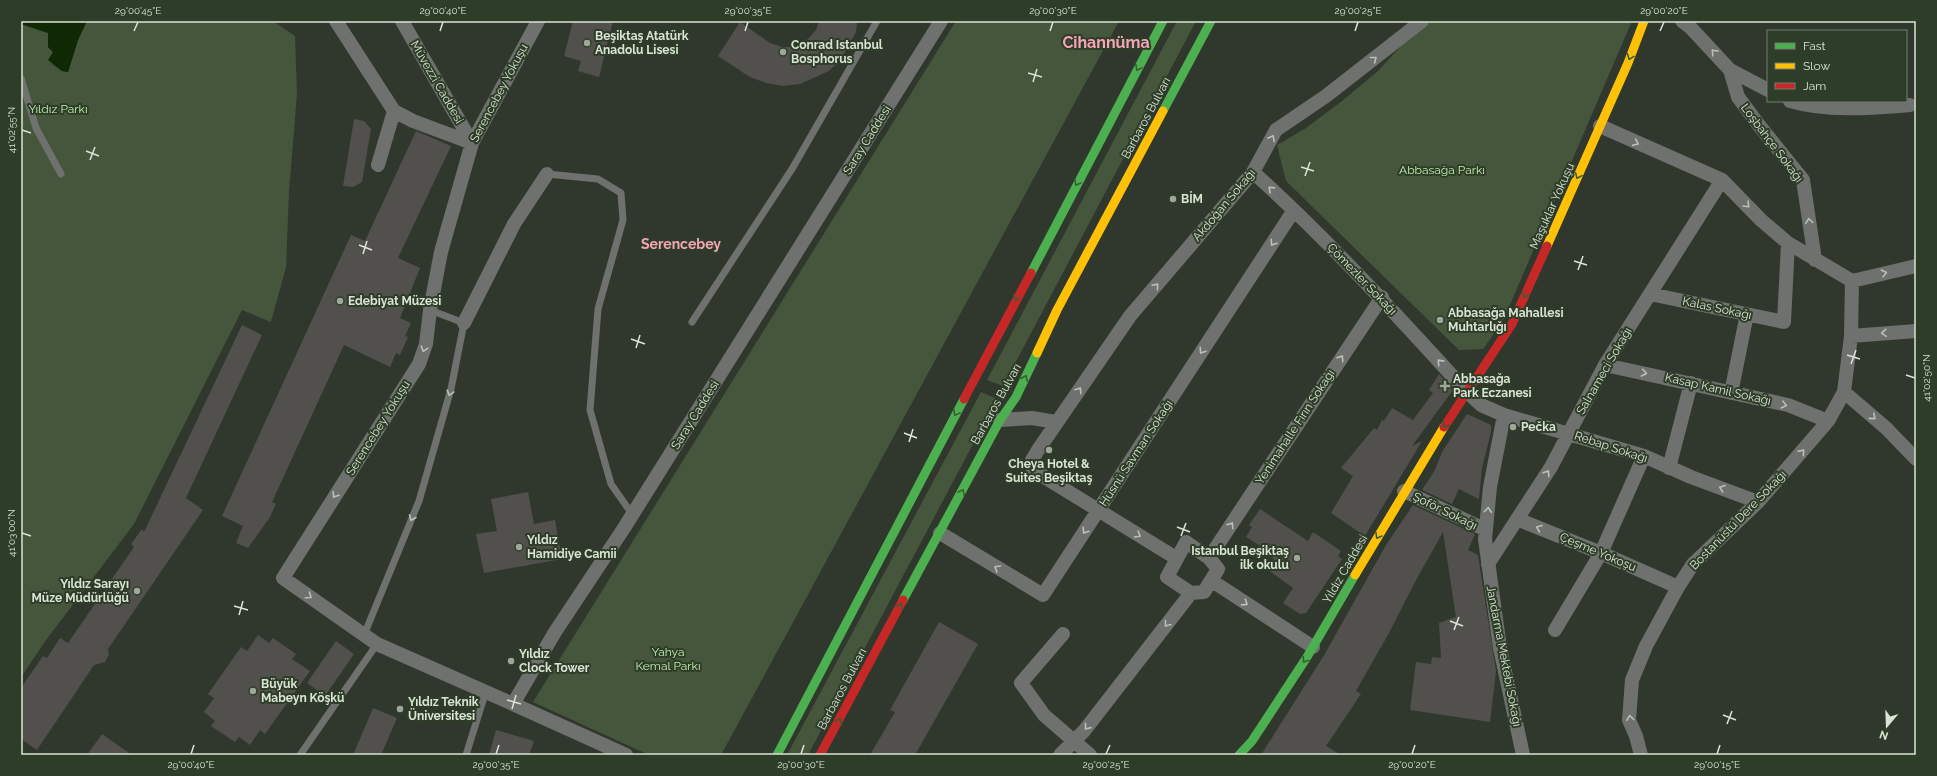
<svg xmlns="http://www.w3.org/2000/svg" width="1937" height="776" font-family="Raleway,sans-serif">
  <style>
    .green { fill: #45563d }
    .water { fill: #112805 }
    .building { fill: #51504c }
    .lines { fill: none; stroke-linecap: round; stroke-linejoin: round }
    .lane { stroke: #6e716d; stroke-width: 7 }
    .street { stroke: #6e716d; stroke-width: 14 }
    .fast { stroke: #4caf50; stroke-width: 9 }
    .slow { stroke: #ffc107; stroke-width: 9 }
    .jam { stroke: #c62828; stroke-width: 9 }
    .oneway { stroke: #bac1b6 }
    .oneway2 { stroke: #375f34 }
    .ticks { fill: none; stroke: #dae3d6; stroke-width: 1.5 }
    .poi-dot { fill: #9ea79b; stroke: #2e3d28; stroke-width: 1.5 }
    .labels { text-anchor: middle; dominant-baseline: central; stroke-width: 4; stroke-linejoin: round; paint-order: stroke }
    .poi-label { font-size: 12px; font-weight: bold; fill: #dae3d6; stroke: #2e3d28; text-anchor: start }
    .street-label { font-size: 12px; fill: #dae3d6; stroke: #2e3d28 }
    .park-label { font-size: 12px; fill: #c2eead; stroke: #2e3d28 }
    .quarter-label { font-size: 14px; font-weight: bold; fill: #f6a4b9; stroke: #2e3d28 }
    .district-label { font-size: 16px; font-weight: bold; fill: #f6a4b9; stroke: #2e3d28 }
    .neatline { fill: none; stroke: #dae3d6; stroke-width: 1.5 }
    .ticks-label { font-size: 10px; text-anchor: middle; fill: #dae3d6 }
  </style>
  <rect width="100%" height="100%" fill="#30382d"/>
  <!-- green -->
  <path class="green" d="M87,21h186l22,15 2,58 -8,97 -3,76 -15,55 -29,-12 -108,214 -88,116 -25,37v-653l27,9v14l5,5 -1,12 10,7 6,1 10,-32z
    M956,21h163l-398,734h-72l-116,-53z
    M1177,21h19l-193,365 -16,-6z
    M1432,21h200l-129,300 -20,28 -24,1 -173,-169 -9,-36 29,-17 36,-27 36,-30 33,-36z
    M981,392l16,7 -189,356h-21z"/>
  <!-- water -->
  <path class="water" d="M21,21h66l-9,19 -10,32 -6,-1 -14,-11 5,-8 -5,-5v-14l-27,-9z"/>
  <!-- building -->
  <path class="building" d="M573,21h40l-14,56 -21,-6 3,-10 -17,-5z
    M819,21h38l-1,11 -15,27 -12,12 -29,13 -17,2 -17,-3 -16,-6 -32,-21 22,-34 30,21 13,4h13l12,-8 8,-9z
    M354,119l10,2 7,8 -9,53 -9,5 -10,-1z
    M416,131l35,15 -53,112 22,10 -20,50 11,5 -6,13 3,1 -8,18 -4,-2 -6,14 -46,-22 -72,157 4,2 -6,13 -22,31 -12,-5 7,-17 -21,-10 129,-281 14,6z
    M242,325l20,10 -76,163 17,12 -95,139 1,5 -4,8 -11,3 -57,85 -16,-11v-51l22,-32 4,2 13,-20 8,5 66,-96 -3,-3 11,-15 2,3z
    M1439,374l14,16 -41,56 10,-5 -57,95 -34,-23 22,-37 -12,-8 33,-40 3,2 5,-10 2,1 8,-13 21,12 20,-27 -4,-3z
    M1467,414l24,11v7l-9,36 -3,31 -20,-10 -7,15 -30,-14 13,-20 7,-18z
    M528,492l6,32 21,-4 7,39 -78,14 -8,-39 21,-3 -6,-32z
    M1413,505l62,29 -7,16 10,5 18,116 -6,51 -80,-12 6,-48 15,2 1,-7 9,1 -2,-35 17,-6 -13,-85 -27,48 -27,53 -33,58 5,3 -35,52 15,9h-80l62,-98 63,-112z
    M1260,509l48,32 5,-9 28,19 -3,5 4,3 -36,54 -6,1 -17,-11 10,-15 -26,-19 7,-10 -14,-9 2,-3 -16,-10 6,-10 -3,-2z
    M939,622l39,22 -63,111h-45l25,-43 -5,-2z
    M258,635l11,8 4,-5 23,16 -4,5 18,12 -45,63 -5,-4 -10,15 -11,-8 -4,5 -24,-16 4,-5 -11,-9 10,-14 -6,-4 33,-47 6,4z
    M336,641l18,13 -29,42 -18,-13z
    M373,708l24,10 -16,37h-28z
    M496,730l38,11 -5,14h-40z
    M102,734l30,21h-45z"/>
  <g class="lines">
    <!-- lane -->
    <path class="lane" d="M21,78l15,50 25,46
      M547,174l51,5 23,14 2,27 -25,89 -8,101 21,74 21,30
      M692,322l100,-153 85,-148
      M364,635l55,-134 32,-112 13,-66 -34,-13
      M300,755l77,-111
      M466,755l20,-64"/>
    <!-- street -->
    <path class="street" d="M336,21l58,90
      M402,21l70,122
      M1682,21l9,7 39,42 8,27 20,27 45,56 12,80
      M1730,70l38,20
      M1790,101c38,11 81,7 120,4
      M1600,126l122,54 39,40 27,23 64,38 -1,55 -7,56 -16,29 -70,81 -65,62 -15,23 -32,59 -14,34 -3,40 7,16 5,19
      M378,165l16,-54 19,10 59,22
      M1253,172c76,69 144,143 213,219l15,14 23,10 140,41 47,21 67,25
      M1852,281l64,-15
      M1650,294l134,28 4,-79
      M464,323l50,-99 33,-50
      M1851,336l65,-5
      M1605,365l183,40 40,16
      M1844,392l42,36 30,31
      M1731,393l16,-79
      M1504,415l-14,72 -5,52 15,109 23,107
      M1000,420l32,-2 24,4
      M1669,468l22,-85
      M1404,491l82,39
      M1517,519l84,34 77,34
      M940,533l103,62 251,-385
      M1186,542l23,16 9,11 -14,23 -13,1 -24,-16z
      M1176,558l-143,-88 -1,-10 6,-10 92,-134 123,-144 23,-42 50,-34 96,-75
      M1209,558l173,-261
      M1488,564l63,-97 54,-102 117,-185
      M1212,581l101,66
      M1555,630l46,-77 43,-97
      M1063,634l-42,49 23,32 46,40
      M513,704l-136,-60 -94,-66 136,-214 7,-20 4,-34 11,-58 31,-109 66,-122
      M626,755l-113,-51 42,-72 69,-104 317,-507
      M1060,755l24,-24 107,-138"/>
    <!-- fast -->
    <path class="fast" d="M1163,111l48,-90
      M1031,273l132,-252
      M903,600l97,-180 16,-23 21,-44
      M777,755l187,-356
      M1239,755l13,-14 55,-84 48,-82"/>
    <!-- slow -->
    <path class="slow" d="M1547,246l81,-183 16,-42
      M1037,353l20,-43 106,-199
      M1355,575l89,-148"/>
    <!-- jam -->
    <path class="jam" d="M964,399l67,-126
      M1444,427l68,-103 35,-78
      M820,755l83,-155"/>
  </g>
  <!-- one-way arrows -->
  <defs><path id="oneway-chevron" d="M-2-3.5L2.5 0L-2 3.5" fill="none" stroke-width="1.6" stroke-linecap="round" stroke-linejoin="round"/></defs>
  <g class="oneway">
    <use href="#oneway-chevron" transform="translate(1714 52) rotate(-133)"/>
    <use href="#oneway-chevron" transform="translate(1374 59) rotate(-38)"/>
    <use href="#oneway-chevron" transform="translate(1272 138) rotate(-61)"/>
    <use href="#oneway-chevron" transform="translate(1636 143) rotate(25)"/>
    <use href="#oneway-chevron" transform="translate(1271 189) rotate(-138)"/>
    <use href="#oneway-chevron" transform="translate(1747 205) rotate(46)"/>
    <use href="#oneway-chevron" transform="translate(1809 221) rotate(-98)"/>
    <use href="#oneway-chevron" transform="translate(1273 243) rotate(123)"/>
    <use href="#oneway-chevron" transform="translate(1884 273) rotate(-14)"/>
    <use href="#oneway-chevron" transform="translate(1156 286) rotate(-49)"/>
    <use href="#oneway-chevron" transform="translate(1884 333) rotate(176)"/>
    <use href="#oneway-chevron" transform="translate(424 349) rotate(107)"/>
    <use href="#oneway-chevron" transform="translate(1202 351) rotate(123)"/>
    <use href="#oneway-chevron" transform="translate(1341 358) rotate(-57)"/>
    <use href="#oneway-chevron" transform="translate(1440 362) rotate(-132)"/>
    <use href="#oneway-chevron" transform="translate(1644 373) rotate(11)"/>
    <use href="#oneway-chevron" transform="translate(1079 390) rotate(-56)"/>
    <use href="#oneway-chevron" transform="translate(450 393) rotate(105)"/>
    <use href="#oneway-chevron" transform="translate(1784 405) rotate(14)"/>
    <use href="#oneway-chevron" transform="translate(1873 417) rotate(41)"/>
    <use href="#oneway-chevron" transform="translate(1802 452) rotate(-49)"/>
    <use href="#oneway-chevron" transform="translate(1547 473) rotate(-57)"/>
    <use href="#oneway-chevron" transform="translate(1722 488) rotate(-160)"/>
    <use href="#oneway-chevron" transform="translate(335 495) rotate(122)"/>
    <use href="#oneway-chevron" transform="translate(1488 510) rotate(-85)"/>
    <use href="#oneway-chevron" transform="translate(412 518) rotate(113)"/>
    <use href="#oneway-chevron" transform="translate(1231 525) rotate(-57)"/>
    <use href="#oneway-chevron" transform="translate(1539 528) rotate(-158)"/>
    <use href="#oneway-chevron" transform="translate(1085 531) rotate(123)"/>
    <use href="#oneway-chevron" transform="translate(1138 535) rotate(31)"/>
    <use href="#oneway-chevron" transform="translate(997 568) rotate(-149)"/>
    <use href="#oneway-chevron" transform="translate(309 596) rotate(35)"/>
    <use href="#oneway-chevron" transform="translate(1245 603) rotate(33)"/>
    <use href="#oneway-chevron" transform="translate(1167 624) rotate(128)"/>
    <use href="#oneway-chevron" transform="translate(1630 718) rotate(-97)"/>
    <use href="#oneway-chevron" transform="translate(1087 727) rotate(129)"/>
  </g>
  <g class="oneway2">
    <use href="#oneway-chevron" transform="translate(1630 57) rotate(111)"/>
    <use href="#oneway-chevron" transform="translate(1138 68) rotate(118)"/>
    <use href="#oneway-chevron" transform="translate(1578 176) rotate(114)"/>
    <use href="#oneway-chevron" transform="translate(1077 183) rotate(118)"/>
    <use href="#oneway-chevron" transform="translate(1525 295) rotate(114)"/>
    <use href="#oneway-chevron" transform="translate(1016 298) rotate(118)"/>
    <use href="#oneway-chevron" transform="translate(1025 378) rotate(-65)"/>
    <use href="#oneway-chevron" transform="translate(956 413) rotate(118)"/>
    <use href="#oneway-chevron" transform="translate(1445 425) rotate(122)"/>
    <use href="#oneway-chevron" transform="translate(962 492) rotate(-62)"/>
    <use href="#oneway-chevron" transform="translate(1378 536) rotate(120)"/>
    <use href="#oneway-chevron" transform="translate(900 606) rotate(-62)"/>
    <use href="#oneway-chevron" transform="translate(1305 660) rotate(123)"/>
    <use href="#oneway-chevron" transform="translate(839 721) rotate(-62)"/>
  </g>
  <!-- ticks -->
  <path class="ticks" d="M134,31l4,-9M440,31l3,-9M745,31l3,-9M1050,31l3,-9M1355,31l3,-9M1660,31l4,-9M1028,73l14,4M1033,82l4,-13M22,130l9,3M86,151l13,5M90,160l5,-13M1301,167l13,4M1305,176l5,-14M359,245l13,5M363,254l4,-13M1574,261l13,4M1578,270l5,-14M631,339l14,5M636,348l4,-13M1847,355l13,4M1851,364l5,-14M1906,375l9,3M904,433l13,5M909,442l4,-13M1177,527l13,5M22,533l9,3M1181,536l5,-13M234,606l14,4M239,615l4,-14M1450,621l13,5M1454,630l5,-13M507,700l14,4M512,709l4,-14M1723,715l13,5M1727,724l5,-13M191,754l3,-9M496,754l3,-9M801,754l3,-9M1106,754l4,-9M1412,754l3,-9M1717,754l3,-9"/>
  <!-- markers -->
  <g class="poi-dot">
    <circle cx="587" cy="43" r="4"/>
    <circle cx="783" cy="52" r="4"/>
    <circle cx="1173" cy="199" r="4"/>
    <circle cx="340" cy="301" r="4"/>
    <circle cx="1440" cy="320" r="4"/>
    <path d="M1443 380h4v4h4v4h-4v4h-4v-4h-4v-4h4z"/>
    <circle cx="1513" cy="427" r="4"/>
    <circle cx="1049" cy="450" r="4"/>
    <circle cx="519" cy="547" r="4"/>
    <circle cx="1297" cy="558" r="4"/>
    <circle cx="137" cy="591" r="4"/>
    <circle cx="511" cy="661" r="4"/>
    <circle cx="253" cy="691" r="4"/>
    <circle cx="400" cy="709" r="4"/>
  </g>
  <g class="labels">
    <!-- poi labels -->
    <g class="poi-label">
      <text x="595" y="36">Beşiktaş Atatürk<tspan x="595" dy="14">Anadolu Lisesi</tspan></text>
      <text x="791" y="45">Conrad Istanbul<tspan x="791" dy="14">Bosphorus</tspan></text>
      <text x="1181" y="199">BİM</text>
      <text x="348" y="301">Edebiyat Müzesi</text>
      <text x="1448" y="313">Abbasağa Mahallesi<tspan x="1448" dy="14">Muhtarlığı</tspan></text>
      <text x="1453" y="379">Abbasağa<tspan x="1453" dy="14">Park Eczanesi</tspan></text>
      <text x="1521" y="427">Pečka</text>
      <text x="1049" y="464" text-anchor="middle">Cheya Hotel &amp;<tspan x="1049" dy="14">Suites Beşiktaş</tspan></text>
      <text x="527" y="540">Yıldız<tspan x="527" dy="14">Hamidiye Camii</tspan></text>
      <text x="1289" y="551" text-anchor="end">Istanbul Beşiktaş<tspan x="1289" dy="14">ilk okulu</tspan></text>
      <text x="129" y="584" text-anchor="end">Yıldız Sarayı<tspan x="129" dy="14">Müze Müdürlüğü</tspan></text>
      <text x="519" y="654">Yıldız<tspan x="519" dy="14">Clock Tower</tspan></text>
      <text x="261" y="684">Büyük<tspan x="261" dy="14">Mabeyn Köşkü</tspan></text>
      <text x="408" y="702">Yıldız Teknik<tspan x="408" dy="14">Üniversitesi</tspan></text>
    </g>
    <!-- street labels -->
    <g class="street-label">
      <text transform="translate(437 82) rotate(60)">Müvezzi Caddesi</text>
      <text transform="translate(499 93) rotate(-62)">Serencebey Yokuşu</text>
      <text transform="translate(1146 118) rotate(-62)">Barbaros Bulvarı</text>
      <text transform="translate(867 140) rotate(-58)">Saray Caddesi</text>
      <text transform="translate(1772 143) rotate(53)">Loşbahçe Sokağı</text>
      <text transform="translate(1224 205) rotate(-50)">Akdoğan Sokağı</text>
      <text transform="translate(1552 206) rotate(-66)">Maşuklar Yokuşu</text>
      <text transform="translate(1362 279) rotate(46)">Çömezler Sokağı</text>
      <text transform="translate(1717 308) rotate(12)">Kalas Sokağı</text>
      <text transform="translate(1604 371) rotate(-60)">Salnameci Sokağı</text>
      <text transform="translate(1718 389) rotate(13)">Kasap Kamil Sokağı</text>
      <text transform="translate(996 404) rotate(-61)">Barbaros Bulvarı</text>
      <text transform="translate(695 415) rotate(-58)">Saray Caddesi</text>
      <text transform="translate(1295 427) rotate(-57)">Yenimahalle Fırın Sokağı</text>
      <text transform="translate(378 428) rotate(-58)">Serencebey Yokuşu</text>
      <text transform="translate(1611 447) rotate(18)">Rebap Sokağı</text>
      <text transform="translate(1136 453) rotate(-57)">Hüsnü Savman Sokağı</text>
      <text transform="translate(1445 511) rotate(26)">Şoför Sokağı</text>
      <text transform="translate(1738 520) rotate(-46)">Bostanüstü Dere Sokağı</text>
      <text transform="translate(1598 552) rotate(23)">Çeşme Yokoşu</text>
      <text transform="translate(1345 569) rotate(-60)">Yıldız Caddesi</text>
      <text transform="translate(1504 656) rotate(79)">Jandarma Mektebi Sokağı</text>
      <text transform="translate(842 689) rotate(-62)">Barbaros Bulvarı</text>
    </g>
    <!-- park labels -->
    <g class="park-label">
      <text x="58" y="109">Yıldız Parkı</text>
      <text x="1442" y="170">Abbasağa Parkı</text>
      <text x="668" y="652">Yahya<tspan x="668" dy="14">Kemal Parkı</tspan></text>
    </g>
    <!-- quarter labels -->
    <g class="quarter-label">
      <text x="681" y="244">Serencebey</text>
    </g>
    <!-- district labels -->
    <g class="district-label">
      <text x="1106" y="42">Cihannüma</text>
    </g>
  </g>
  <!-- border -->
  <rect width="1937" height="776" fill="none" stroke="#2e3d28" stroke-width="44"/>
  <!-- legend -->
  <rect x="1767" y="30" width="140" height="72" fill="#2e3d28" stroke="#737f6e"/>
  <rect x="1775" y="43" width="20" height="6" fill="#4caf50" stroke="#737f6e"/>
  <text x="1803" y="50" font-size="12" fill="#dae3d6">Fast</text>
  <rect x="1775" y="63" width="20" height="6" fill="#ffc107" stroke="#737f6e"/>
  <text x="1803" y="70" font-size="12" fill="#dae3d6">Slow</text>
  <rect x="1775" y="83" width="20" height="6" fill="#c62828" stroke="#737f6e"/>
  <text x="1803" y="90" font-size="12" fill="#dae3d6">Jam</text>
  <!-- north arrow -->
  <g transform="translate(1887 726) rotate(199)" stroke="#2e3d28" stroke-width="3" paint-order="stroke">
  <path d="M0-3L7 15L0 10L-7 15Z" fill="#dae3d6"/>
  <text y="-6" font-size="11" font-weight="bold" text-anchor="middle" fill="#dae3d6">N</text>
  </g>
  <rect x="22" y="22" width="1893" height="732" class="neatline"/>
  <g class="ticks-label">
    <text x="138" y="14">29°00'45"E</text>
    <text x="443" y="14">29°00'40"E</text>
    <text x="748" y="14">29°00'35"E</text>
    <text x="1053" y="14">29°00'30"E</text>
    <text x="1358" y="14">29°00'25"E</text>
    <text x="1664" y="14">29°00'20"E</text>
    <text transform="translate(11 130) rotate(-90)" y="4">41°02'55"N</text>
    <text transform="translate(1926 378) rotate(-90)" y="4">41°02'50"N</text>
    <text transform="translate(11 533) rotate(-90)" y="4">41°03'00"N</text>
    <text x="191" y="768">29°00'40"E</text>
    <text x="496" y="768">29°00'35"E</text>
    <text x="801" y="768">29°00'30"E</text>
    <text x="1106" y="768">29°00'25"E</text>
    <text x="1412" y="768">29°00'20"E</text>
    <text x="1717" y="768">29°00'15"E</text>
  </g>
</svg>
